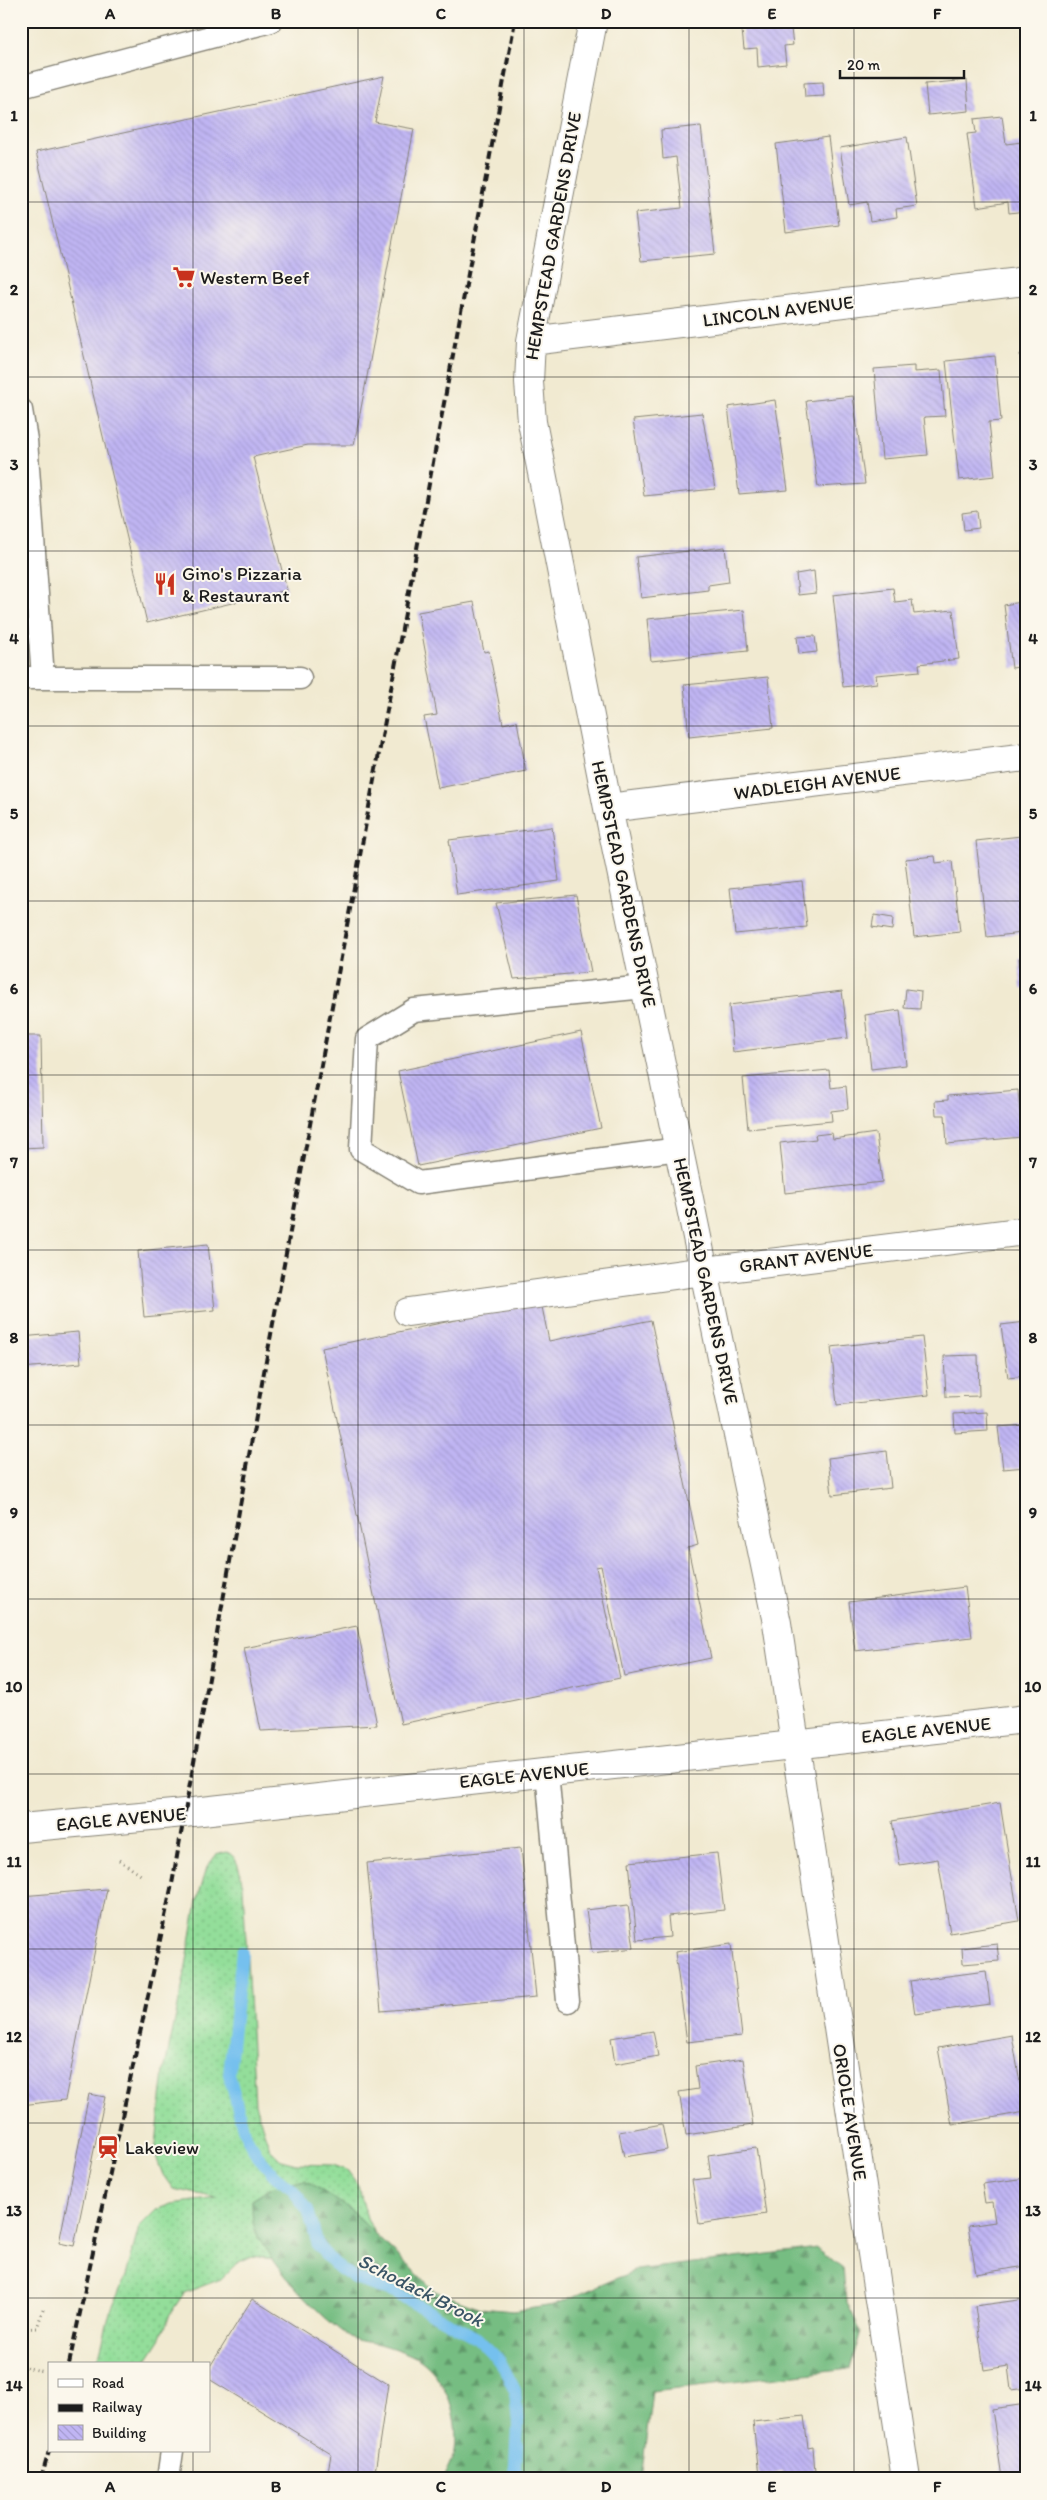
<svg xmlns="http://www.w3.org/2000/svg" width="1047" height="2500" font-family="Itim,sans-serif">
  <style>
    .grass { fill: url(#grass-dots); stroke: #587d5b }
    .forest { fill: url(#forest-firs); stroke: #496c4f }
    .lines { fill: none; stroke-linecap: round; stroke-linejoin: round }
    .stream { stroke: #74c0ee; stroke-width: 12 }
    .building { fill: url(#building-back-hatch) }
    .service-casing { stroke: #868376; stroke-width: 25 }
    .minor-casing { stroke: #868376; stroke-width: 30 }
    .tertiary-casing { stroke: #868376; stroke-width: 30 }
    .path { stroke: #868376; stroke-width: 3; stroke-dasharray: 1 4; stroke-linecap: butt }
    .service { stroke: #fff; stroke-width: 22 }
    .minor { stroke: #fff; stroke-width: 28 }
    .tertiary { stroke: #fff; stroke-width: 28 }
    .rail { stroke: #1c1c1c; stroke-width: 4; stroke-dasharray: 8 4; stroke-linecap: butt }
    .grid { fill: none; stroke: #1c1c1c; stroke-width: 1; stroke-opacity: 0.55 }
    .labels { text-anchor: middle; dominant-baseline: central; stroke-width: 4; stroke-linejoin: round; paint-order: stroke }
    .street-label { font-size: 19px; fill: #1c1c1c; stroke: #fbf7ec }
    .poi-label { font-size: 19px; fill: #1c1c1c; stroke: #fbf7ec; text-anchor: start }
    .water-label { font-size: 20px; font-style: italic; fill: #3b5566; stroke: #fbf7ec }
    .neatline { fill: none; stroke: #1c1c1c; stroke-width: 2 }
    .grid-label { font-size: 16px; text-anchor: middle; font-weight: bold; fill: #1c1c1c }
  </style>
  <defs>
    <pattern id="grass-dots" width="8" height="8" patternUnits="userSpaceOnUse" patternTransform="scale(1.25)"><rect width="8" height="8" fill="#93de9a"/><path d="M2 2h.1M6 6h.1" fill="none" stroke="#7ebe84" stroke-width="1.8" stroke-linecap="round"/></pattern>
    <pattern id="forest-firs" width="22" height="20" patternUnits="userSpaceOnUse" patternTransform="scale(1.25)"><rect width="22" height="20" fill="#76bd82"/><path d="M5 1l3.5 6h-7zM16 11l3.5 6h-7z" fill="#60996a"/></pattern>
    <pattern id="building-back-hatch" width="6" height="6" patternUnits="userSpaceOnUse" patternTransform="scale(1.25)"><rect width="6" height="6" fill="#c0b5f3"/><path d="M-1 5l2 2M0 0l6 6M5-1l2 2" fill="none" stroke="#a49bd0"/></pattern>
  </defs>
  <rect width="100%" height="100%" fill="#fbf7ec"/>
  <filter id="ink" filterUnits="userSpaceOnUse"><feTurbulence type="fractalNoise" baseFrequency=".02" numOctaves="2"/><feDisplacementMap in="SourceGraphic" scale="10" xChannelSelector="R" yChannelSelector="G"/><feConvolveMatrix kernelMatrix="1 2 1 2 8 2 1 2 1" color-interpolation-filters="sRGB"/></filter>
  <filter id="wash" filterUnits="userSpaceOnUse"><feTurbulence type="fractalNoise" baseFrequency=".0096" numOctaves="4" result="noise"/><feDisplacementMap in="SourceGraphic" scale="20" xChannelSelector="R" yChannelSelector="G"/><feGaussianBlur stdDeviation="1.12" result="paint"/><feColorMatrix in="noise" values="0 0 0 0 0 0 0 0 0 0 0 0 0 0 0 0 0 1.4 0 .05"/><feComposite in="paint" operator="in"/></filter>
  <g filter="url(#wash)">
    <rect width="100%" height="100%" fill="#f1ead1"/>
    <!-- grass -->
    <path class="grass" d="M227,1852c12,5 13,22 16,34l12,218 15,45 11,11 15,4 37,1 14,5 11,15 9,33 7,15 -27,-26 -77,-19 -18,11c2,25 6,41 21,60l-21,-3 -15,7 -16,16 -37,14 -14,21 -9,24 -17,26h-47l13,-52 16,-36 13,-49 17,-17 16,-6 45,-6 -44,-9 -10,-14 -8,-21 9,-83 20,-93 13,-77 10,-34 9,-12z"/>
    <!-- forest -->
    <path class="forest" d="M305,2180l42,27 88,84 45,17 34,3 40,-6 82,-35 181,-22 26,20 3,33 15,30 -11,38 -198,22 -11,88h-197c3,-9 10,-19 11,-29 5,-34 -12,-83 -46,-96 -10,-4 -19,-7 -29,-10 -9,-2 -22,-2 -30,-7 -26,-15 -89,-82 -96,-111 -2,-9 -2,-18 -2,-27l18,-11z"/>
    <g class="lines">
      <!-- stream -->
      <path class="stream" d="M242,1952l-13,122 15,58 12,22 19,22 17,13 16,21 10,36 17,19 20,14 40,14 82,45 23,23 15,29 3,35 -2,42 -3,12"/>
    </g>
    <g id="blocks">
      <!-- building -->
      <path class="building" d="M741,21h49l3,24 -9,1 2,18 -28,3 -1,-19 -13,1z
        M384,76l-9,46 39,7 -60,316h-46l-55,12 34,133 -140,33 -111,-471z
        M967,80l2,31 -41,4 -3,-31z
        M823,82l1,14 -19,1 -1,-14z
        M1002,116l4,28 16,-2 4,25v44l-17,2 -1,-11 -31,5 -10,-73 9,-1 -2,-14z
        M701,126l14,128 -74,7 -6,-48 47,-5 -6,-51 -13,2 -2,-29z
        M828,137l11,88 -53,7 -10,-88z
        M907,137l10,69 -21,3 1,8 -27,4 -3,-19 -18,3 -9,-57z
        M1026,353v41h-1l-5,-40z
        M995,356l6,65 -12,1 6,54 -36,4 -13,-119z
        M914,366v6l27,-2 4,46 -21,1 4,38 -46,4 -8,-90z
        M853,396l12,88 -47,3 -12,-86z
        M775,400l13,90 -49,4 -11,-87z
        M702,413l13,76 -71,7 -11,-76z
        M977,511l2,17 -15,2 -2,-17z
        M725,547l4,35 -21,3v5l-67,8 -5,-41z
        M814,571l2,22 -18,2 -2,-21z
        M893,588l2,14 17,-2 2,14 39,-4 6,49 -40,5 1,7 -44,4 1,8 -34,4 -10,-92z
        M1026,601v65l-14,2 -8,-63z
        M474,602l10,50 5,-1 14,73 14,-3 9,50 -88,17 -14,-71 13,-2 -19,-103z
        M744,610l4,41 -97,10 -4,-42z
        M815,636l2,16 -18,2 -2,-17z
        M768,677l5,51 -84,9 -5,-52z
        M552,827l7,54 -102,14 -8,-55z
        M1021,836l5,38v34h-7l3,25 -35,4 -11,-96z
        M935,856l1,7 16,-2 8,71 -46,5 -9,-78z
        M802,881l5,46 -72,7 -5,-46z
        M576,895l15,77 -77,7 -18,-76z
        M874,915l19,3 -1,12 -20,-3z
        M1026,957v32h-5l-2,-31z
        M906,989l15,2 -1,18 -16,-1z
        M842,991l6,47 -115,14 -4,-47z
        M900,1010l6,55 -35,4 -6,-54z
        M581,1032l20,96 -183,38 -20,-95z
        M21,1036h20l2,111 -22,1z
        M829,1070l2,18 15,-2 2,23 -17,2 1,10 -84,8 -5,-51z
        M1018,1090l4,47 -75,7 -2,-29h-9l-1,-14 13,-1v-4z
        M832,1133l1,6 43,-6 6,49 -97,11 -5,-50 36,-4 -1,-4z
        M208,1244l7,66 -71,7 -6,-66z
        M541,1302l8,39 102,-21 47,225 -10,3 23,110 -87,18 -23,-110 -5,1 24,111 -219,46 -79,-376z
        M1026,1322v54l-18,2 -7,-53z
        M78,1332l3,31 -60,5v-31z
        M922,1337l7,58 -92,10 -6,-58z
        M978,1355l1,41 -33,1 -2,-41z
        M987,1412l1,19 -33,2 -1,-19z
        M1025,1425l1,42 -23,2 -5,-42z
        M887,1451l4,37 -59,7 -4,-37z
        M965,1587l7,50 -117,14 -6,-49z
        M357,1626l20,99 -116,6 -17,-83z
        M1000,1803l19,118 -69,12 -12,-74 -38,6 -8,-44z
        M521,1848l15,149 -155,14 -14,-148z
        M717,1853l7,57 -56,6 2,21 -33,3 -8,-78z
        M107,1889l-42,211 -44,5v-209z
        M628,1905l6,43 -42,5 -6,-43z
        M731,1944l11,92 -55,6 -12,-90z
        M997,1944l2,17 -36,3 -1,-16z
        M986,1971l4,33 -75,10 -5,-33z
        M653,2031l5,25 -43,8 -4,-26z
        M1012,2035l13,77 -73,13 -14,-77z
        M743,2059l10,66 -67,10 -7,-43 19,-3 -3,-23z
        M89,2094l16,3 -31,149 -15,-3z
        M662,2124l5,26 -43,7 -5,-25z
        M756,2148l10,66 -67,10 -7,-44 19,-2 -3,-23z
        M1026,2178v88l-50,8 -8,-48 27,-4 -3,-20 -7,1 -3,-19z
        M252,2299l136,85 -14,95h-47l4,-25 -122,-75v-11z
        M1026,2299v89l-15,2 -3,-24 -24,4 -9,-64z
        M1026,2404v70l-24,4 -10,-69z
        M804,2416l4,32 5,-1 2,25 -31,4 -1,-4 -24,3 -6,-53z"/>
    </g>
  </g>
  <g filter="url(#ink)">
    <use href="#blocks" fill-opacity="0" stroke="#868376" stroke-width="1"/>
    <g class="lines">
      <defs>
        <path id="service" d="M21,87l250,-66
          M21,410l5,30 17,238h257
          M21,678h22
          M645,987l-231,23 -47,29 -6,110 57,34 261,-34
          M547,1772l21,229
          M168,2479l4,-28"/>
        <path id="minor" d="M593,21l-62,320 -2,41 3,40 76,386 169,815 129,856
          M531,341l495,-60
          M608,808l418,-51
          M408,1312l296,-41 322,-40"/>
        <path id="tertiary" d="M21,1828l163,-15 842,-94"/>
      </defs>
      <!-- service casing -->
      <use href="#service" class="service-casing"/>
      <!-- minor casing -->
      <use href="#minor" class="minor-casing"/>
      <!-- tertiary casing -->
      <use href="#tertiary" class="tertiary-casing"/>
      <!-- path -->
      <path class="path" d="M119,1860l23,16
        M21,2329l16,-1 7,-22
        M21,2366l24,6"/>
      <!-- service -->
      <use href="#service" class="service"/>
      <!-- minor -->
      <use href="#minor" class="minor"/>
      <!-- tertiary -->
      <use href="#tertiary" class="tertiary"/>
      <!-- rail -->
      <path class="rail" d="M69,2364l103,-480 92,-512 251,-1351
        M41,2479l8,-28"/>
    </g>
  </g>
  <!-- grid -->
  <path class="grid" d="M193,21v2343M358,21v2458M524,21v2458M689,21v2458M854,21v2458M21,202h1005M21,377h1005M21,551h1005M21,726h1005M21,901h1005M21,1075h1005M21,1250h1005M21,1425h1005M21,1599h1005M21,1774h1005M21,1949h1005M21,2123h1005M21,2298h1005M193,2451v28"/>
  <!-- icons -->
  <defs>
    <symbol id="supermarket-bare" viewBox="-9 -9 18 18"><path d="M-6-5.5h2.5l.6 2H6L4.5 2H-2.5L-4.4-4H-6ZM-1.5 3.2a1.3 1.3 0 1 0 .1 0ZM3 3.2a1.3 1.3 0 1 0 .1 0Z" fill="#c8321e" stroke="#fbf7ec" stroke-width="2.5" paint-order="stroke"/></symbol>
    <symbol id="restaurant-bare" viewBox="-9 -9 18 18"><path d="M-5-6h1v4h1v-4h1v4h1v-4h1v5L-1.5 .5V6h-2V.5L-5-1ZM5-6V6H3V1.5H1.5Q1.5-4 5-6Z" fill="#c8321e" stroke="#fbf7ec" stroke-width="2.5" paint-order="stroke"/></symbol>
    <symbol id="station-bare" viewBox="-9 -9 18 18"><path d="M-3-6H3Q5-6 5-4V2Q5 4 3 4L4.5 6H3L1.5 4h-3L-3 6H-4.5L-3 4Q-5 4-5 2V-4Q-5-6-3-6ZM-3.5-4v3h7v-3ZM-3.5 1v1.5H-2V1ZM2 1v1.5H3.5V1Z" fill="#c8321e" stroke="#fbf7ec" stroke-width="2.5" paint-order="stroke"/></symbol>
  </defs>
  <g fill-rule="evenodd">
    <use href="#supermarket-bare" x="168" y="261" width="32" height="32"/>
    <use href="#restaurant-bare" x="149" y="568" width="32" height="32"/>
    <use href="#station-bare" x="92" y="2131" width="32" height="32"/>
  </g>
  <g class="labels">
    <!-- street labels -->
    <g class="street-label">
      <text transform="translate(553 236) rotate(-80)">HEMPSTEAD GARDENS DRIVE</text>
      <text transform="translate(778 311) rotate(-7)">LINCOLN AVENUE</text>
      <text transform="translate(817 783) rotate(-7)">WADLEIGH AVENUE</text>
      <text transform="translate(624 884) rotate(78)">HEMPSTEAD GARDENS DRIVE</text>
      <text transform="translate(806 1258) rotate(-7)">GRANT AVENUE</text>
      <text transform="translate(706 1281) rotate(78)">HEMPSTEAD GARDENS DRIVE</text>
      <text transform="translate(926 1730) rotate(-6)">EAGLE AVENUE</text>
      <text transform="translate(524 1775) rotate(-6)">EAGLE AVENUE</text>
      <text transform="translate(121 1819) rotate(-5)">EAGLE AVENUE</text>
      <text transform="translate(850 2112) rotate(81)">ORIOLE AVENUE</text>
    </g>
    <!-- poi labels -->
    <g class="poi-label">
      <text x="200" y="277">Western Beef</text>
      <text x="182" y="573">Gino's Pizzaria<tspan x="182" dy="22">&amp; Restaurant</tspan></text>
      <text x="125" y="2147">Lakeview</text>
    </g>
    <!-- water labels -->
    <g class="water-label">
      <text transform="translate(421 2290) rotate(27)">Schodack Brook</text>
    </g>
  </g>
  <!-- margin -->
  <rect width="1047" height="2500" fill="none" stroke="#fbf7ec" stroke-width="55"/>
  <!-- legend -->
  <rect x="48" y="2362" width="162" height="90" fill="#fbf7ec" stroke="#a29f99"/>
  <rect x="58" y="2379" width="25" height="8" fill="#ffffff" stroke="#a29f99"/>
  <text x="92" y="2388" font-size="15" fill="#1c1c1c">Road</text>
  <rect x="58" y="2404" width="25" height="8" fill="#1c1c1c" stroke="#a29f99"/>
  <text x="92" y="2412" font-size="15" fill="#1c1c1c">Railway</text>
  <rect x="58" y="2425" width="25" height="15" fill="url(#building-back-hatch)" stroke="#a29f99"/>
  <text x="92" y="2438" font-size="15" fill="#1c1c1c">Building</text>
  <!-- scale -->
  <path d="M840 70v8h124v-8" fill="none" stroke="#1c1c1c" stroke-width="2.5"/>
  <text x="847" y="70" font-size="15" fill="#1c1c1c" stroke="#fbf7ec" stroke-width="4" paint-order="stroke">20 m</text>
  <rect x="28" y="28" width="992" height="2444" class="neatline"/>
  <g class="grid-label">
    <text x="110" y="19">A</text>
    <text x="276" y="19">B</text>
    <text x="441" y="19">C</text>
    <text x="606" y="19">D</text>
    <text x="772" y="19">E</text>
    <text x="937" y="19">F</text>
    <text x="14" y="121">1</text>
    <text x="1033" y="121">1</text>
    <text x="14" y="295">2</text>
    <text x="1033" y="295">2</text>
    <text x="14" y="470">3</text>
    <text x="1033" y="470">3</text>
    <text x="14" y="644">4</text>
    <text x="1033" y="644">4</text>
    <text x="14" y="819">5</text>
    <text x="1033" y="819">5</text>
    <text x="14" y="994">6</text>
    <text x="1033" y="994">6</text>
    <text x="14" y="1168">7</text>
    <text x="1033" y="1168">7</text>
    <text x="14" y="1343">8</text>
    <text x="1033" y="1343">8</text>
    <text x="14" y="1518">9</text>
    <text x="1033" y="1518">9</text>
    <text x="14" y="1692">10</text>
    <text x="1033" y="1692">10</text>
    <text x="14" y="1867">11</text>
    <text x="1033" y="1867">11</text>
    <text x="14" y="2042">12</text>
    <text x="1033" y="2042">12</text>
    <text x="14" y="2216">13</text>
    <text x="1033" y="2216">13</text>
    <text x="14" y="2391">14</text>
    <text x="1033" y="2391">14</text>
    <text x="110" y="2492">A</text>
    <text x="276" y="2492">B</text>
    <text x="441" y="2492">C</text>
    <text x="606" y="2492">D</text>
    <text x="772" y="2492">E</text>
    <text x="937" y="2492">F</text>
  </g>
</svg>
